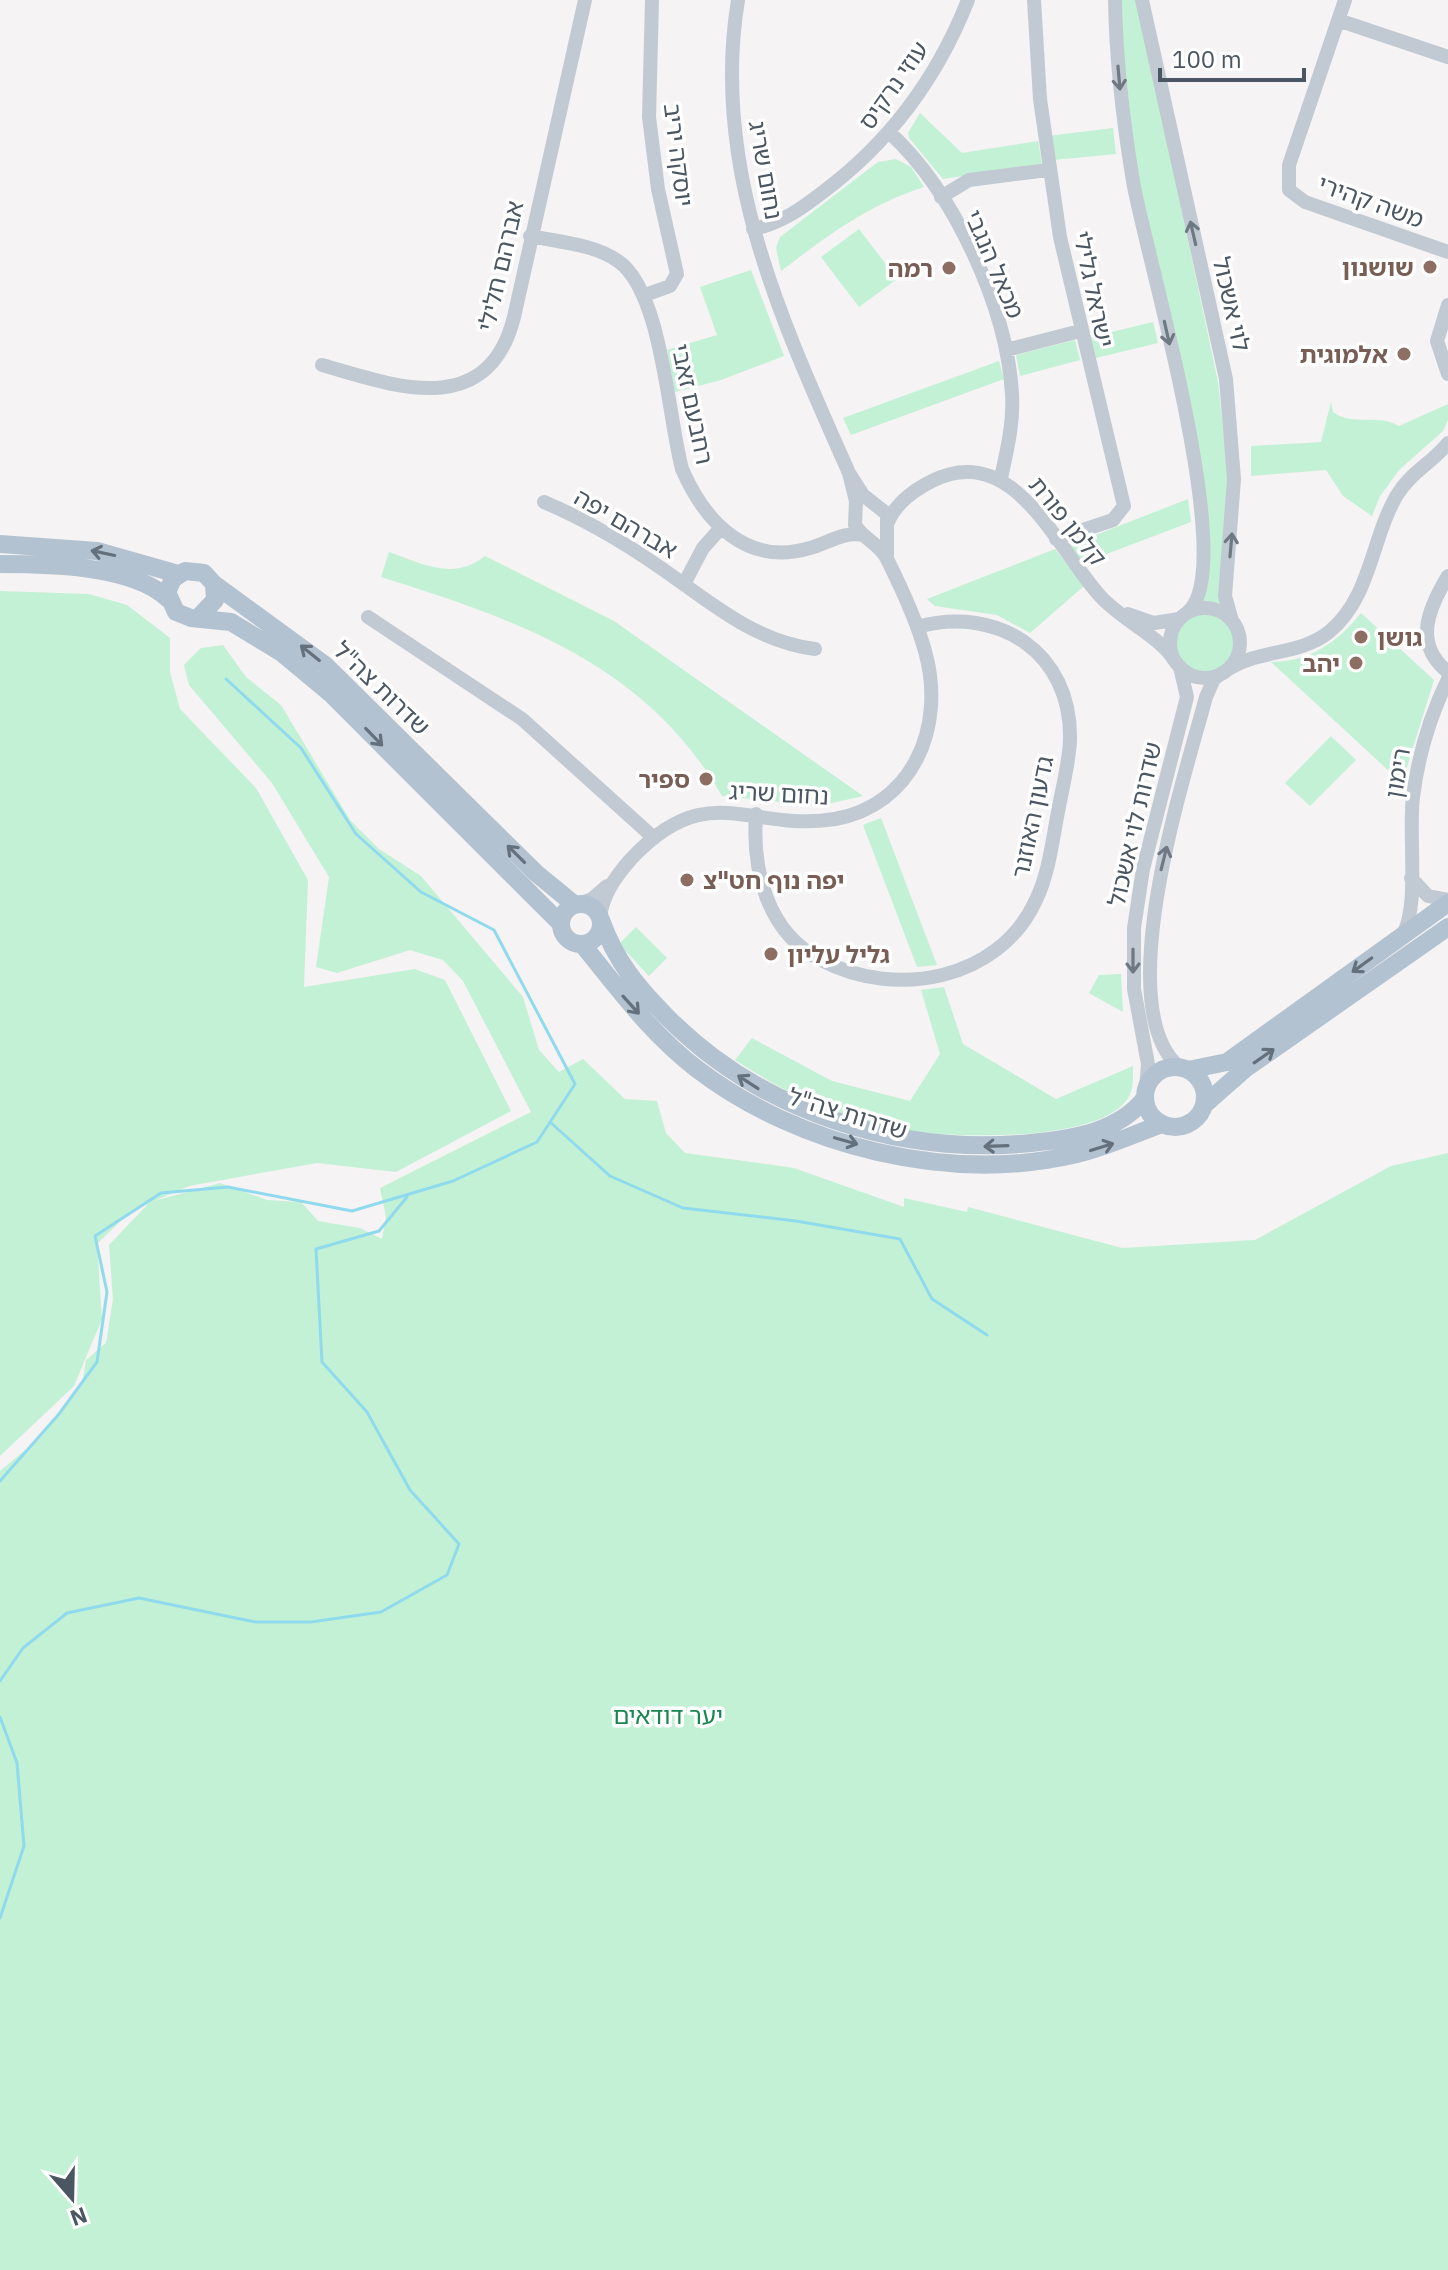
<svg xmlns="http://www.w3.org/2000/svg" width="1448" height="2270" font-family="'IBM Plex Sans','Noto Sans Hebrew',sans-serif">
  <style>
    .green { fill: #c3f1d5 }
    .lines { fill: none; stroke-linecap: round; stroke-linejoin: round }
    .stream { stroke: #90daee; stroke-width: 3 }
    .minor { stroke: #c1cad2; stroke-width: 14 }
    .major { stroke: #b3c2d1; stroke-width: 18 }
    .oneway { stroke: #6e7983 }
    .oneway2 { stroke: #64717d }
    .education-dot { fill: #8d6e63; stroke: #fff; stroke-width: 3 }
    .labels { text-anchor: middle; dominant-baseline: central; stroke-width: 7; stroke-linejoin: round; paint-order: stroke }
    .street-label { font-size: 24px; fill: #4a5661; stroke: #fff }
    .education-label { font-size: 24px; font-weight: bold; fill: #785e54; stroke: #fff; text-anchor: end }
    .park-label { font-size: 24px; fill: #17864f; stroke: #fff }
  </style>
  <rect width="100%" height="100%" fill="#f5f3f3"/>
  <!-- green -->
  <path class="green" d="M1122,0h15l81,382 10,93 -8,128 -18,-1c9,-24 5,-54 3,-79 -8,-116 -41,-227 -65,-341 -13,-59 -18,-121 -18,-182z
    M920,113l42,40 76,-12 4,23 -99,15 -34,-41 -1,-5z
    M1113,128l3,26 -63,6 -5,-24z
    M896,159l15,8 13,20c-56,18 -97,49 -143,84l-5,-23 4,-11 98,-75z
    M859,229l38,50 -38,28 -38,-50z
    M751,270l33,86 -63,24 -46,12 -8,-42 50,-15 -17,-48z
    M1153,322l5,21 -62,15 -5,-21z
    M1075,340l5,20 -60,16 -4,-21z
    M999,361l5,18 -153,56 -8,-17z
    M1331,402l2,10c20,15 44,1 66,14l49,-22v16l-5,11 -44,39 -19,26 -8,20 -29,-20 -17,-26 -75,6v-30l70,-4z
    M1188,499l3,23 -108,41 -13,-18z
    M1055,549l29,37 -54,47 -33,-18 -62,-9 -8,-7z
    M389,552c34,12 65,29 96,4l129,65 249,175 -44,10 -97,-10c-76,-132 -204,-176 -341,-219z
    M0,591l89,3 38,11 43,33v34l10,37 76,79 52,92 -4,107 111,-18 30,11 66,131 -115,61 -79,-9 -128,23 -35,15 66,-18 47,17 34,2 17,19 42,7 22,11 4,-22 -6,-29 151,-76 -68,-131 -20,-21 -33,-10 -73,23 -21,-6 13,-90 -57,-94 -83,-98 -5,-20 17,-17 22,-3 23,32 35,28 69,115 29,29 42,27 102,121 16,53 20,22 24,-13 42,40 32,2 9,32 19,20 109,15 110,39v-9l63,14 1,-5 154,41 133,-8 136,-74 57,-13v1117h-1448v-799l41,-34 41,-52 4,-25 20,-17 7,-44 -4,-54 39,-41 -16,6 -35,34 5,75 -28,67 -74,70z
    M1361,613l73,67 -32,103 -131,-121c38,0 67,-20 90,-49z
    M1176 643a29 29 0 1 1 58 0a29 29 0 1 1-58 0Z
    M1331,736l25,24 -46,46 -25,-23z
    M881,818l56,147 -20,2 -54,-142z
    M636,927l31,31 -18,18 -30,-32z
    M1121,974l2,38 -34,-19 10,-18z
    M944,987l19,57 93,55 77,-33c0,13 1,25 -7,35 -35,45 -197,37 -248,25 -51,-11 -99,-38 -143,-66l17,-22 80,43 78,20 30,-47 -19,-64z"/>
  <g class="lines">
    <!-- stream -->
    <path class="stream" d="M550,1122l60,54 73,32 113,13 104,18 32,60 55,36
      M0,1481l59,-67 38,-52 10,-70 -12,-56 66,-43 67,-6 124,24 101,-30 84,-39 38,-58 -81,-154 -73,-38 -65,-58 -55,-86 -75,-69
      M0,1681l23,-33 44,-35 72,-15 116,24h56l70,-10 66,-37 12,-31 -49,-54 -43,-78 -45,-50 -6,-113 63,-18 28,-34
      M0,1717l17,46 7,83 -24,72"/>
    <!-- minor -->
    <path class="minor" d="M738,0c-28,169 45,324 111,473l14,22 24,19v43
      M1034,0l6,99 20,138 64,269 -11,14 -57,19
      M1115,0c1,61 8,121 18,181 12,72 107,385 55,431
      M1142,0l84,379 8,100 -9,117 7,25
      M1345,0l-56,165v25l16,12 143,50
      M1338,20l110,37
      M890,133c64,59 117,174 122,261 2,28 -5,56 -11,84
      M941,197l28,-17 79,-10
      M753,229c27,-5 48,-20 70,-37 67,-50 114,-113 145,-192
      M530,236c29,6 64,8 88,25 44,30 50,156 64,208 23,53 65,98 128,79 18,-5 34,-17 53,-13
      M645,295l25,-9 7,-12 -19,-85 -9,-72 3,-117
      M1448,305l-11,36 11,33
      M1006,350l74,-19
      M322,365c72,21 166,56 192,-48l71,-317
      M544,502c40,17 78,39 114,64 50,34 94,75 157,83
      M888,522c8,-19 26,-32 44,-41 82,-41 124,67 169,116 20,22 62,42 73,63
      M1448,576c-20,33 -35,68 0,96
      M684,584l19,-36 17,-19
      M1170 643a35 35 0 1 1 70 0a35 35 0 1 1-70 0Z
      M1128,614l26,9 25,-4
      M368,617l154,102 132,119
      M1227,670c31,-21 72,-14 102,-38 42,-34 42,-93 68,-137 13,-22 35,-32 51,-52
      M756,814c-4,56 11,119 65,146 74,39 178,21 215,-60 13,-27 16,-58 22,-88 4,-23 11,-48 12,-72 2,-88 -72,-135 -153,-113
      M1411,878l17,18 20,4
      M578,904l14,-5 15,-13
      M600,917c3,-23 16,-41 31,-58 78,-83 118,-26 204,-40 78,-14 110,-92 91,-164 -8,-32 -24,-66 -39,-96 -8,-16 -24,-20 -32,-34l1,-24 -7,-28
      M1402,936c18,-28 6,-102 11,-139 5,-40 17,-81 35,-118
      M1179,1067c-70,-61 6,-291 27,-370l8,-18 8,-6
      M1146,1089l2,-25 -14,-75v-61l9,-59 44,-172 -7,-30"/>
    <!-- major -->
    <path class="major" d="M0,544l97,7 81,23
      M0,564c46,0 134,1 168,35
      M214,584l111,81 211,208 39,32
      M199,617l16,-17 -1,-16 -10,-11 -19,-2 -12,8 -6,13 9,20 15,6 40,4 51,31 48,40 231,231
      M561 924a20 20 0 1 1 40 0a20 20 0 1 1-40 0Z
      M601,920c15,42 37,68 68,99 93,93 231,137 362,124 41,-4 88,-11 114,-45
      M582,944c36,44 69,90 115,125 102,78 253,115 380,85 30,-7 57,-20 85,-30
      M1145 1097a30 30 0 1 1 60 0a30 30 0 1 1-60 0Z
      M1188,1070l39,-8 221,-159
      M1204,1105l41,-36 203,-142"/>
  </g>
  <!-- one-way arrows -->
  <defs><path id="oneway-shaft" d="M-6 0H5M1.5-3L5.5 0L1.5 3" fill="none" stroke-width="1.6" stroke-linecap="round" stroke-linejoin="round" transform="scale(2)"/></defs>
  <g class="oneway">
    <use href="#oneway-shaft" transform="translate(1119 78) rotate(85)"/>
    <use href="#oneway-shaft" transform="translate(1193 233) rotate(-103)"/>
    <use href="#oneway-shaft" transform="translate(1167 333) rotate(77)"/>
    <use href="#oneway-shaft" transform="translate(1231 545) rotate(-85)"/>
    <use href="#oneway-shaft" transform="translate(1164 858) rotate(-76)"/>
    <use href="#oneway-shaft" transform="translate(1133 961) rotate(90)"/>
  </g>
  <g class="oneway2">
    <use href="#oneway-shaft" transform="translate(103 553) rotate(-168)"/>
    <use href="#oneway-shaft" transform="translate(310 653) rotate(-141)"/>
    <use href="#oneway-shaft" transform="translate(374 737) rotate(46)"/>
    <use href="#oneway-shaft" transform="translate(516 854) rotate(-135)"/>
    <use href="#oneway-shaft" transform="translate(1362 965) rotate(144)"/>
    <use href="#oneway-shaft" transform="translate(631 1005) rotate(48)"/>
    <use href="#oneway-shaft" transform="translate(1264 1056) rotate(-35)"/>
    <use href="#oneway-shaft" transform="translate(748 1082) rotate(-147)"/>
    <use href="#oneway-shaft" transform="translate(846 1141) rotate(16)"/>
    <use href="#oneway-shaft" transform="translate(996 1146) rotate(178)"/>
    <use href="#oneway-shaft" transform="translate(1102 1147) rotate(-17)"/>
  </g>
  <!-- markers -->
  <g class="education-dot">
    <circle cx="1430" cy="267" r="8"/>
    <circle cx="949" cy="268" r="8"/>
    <circle cx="1404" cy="354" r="8"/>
    <circle cx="1361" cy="637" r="8"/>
    <circle cx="1356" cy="663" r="8"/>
    <circle cx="706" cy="779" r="8"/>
    <circle cx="687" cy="880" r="8"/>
    <circle cx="771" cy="954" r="8"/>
  </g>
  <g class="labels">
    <!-- street labels -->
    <g class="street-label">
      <text transform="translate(893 85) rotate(-55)">עוזי נרקיס</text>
      <text transform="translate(679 155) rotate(83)">יוסקה יריב</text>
      <text transform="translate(766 170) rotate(80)">נחום שריג</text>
      <text transform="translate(1371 201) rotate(20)">משה קהירי</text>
      <text transform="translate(995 264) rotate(67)">מכאל הנגבי</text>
      <text transform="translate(500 266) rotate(-77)">אברהם חלילי</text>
      <text transform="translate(1094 289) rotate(78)">ישראל גלילי</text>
      <text transform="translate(1232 304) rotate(77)">לוי אשכול</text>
      <text transform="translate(693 404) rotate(78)">רחבעם זאבי</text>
      <text transform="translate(1068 521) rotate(51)">קלמן פורת</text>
      <text transform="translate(626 523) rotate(30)">אברהם יפה</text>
      <text transform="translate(382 688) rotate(44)">שדרות צה"ל</text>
      <text transform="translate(1397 773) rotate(-80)">רימון</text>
      <text transform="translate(779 793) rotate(3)">נחום שריג</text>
      <text transform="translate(1032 817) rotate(-78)">גדעון האוזנר</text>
      <text transform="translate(1134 824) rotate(-77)">שדרות לוי אשכול</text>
      <text transform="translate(848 1113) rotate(17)">שדרות צה"ל</text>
    </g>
    <!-- education labels -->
    <g class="education-label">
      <text x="1414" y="267">שושנון</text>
      <text x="933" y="268">רמה</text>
      <text x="1388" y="354">אלמוגית</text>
      <text x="1377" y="637" text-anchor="start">גושן</text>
      <text x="1340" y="663">יהב</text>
      <text x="690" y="779">ספיר</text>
      <text x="703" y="880" text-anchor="start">יפה נוף חט"צ</text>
      <text x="787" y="954" text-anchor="start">גליל עליון</text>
    </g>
    <!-- park labels -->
    <g class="park-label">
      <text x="668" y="1715">יער דודאים</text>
    </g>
  </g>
  <!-- north arrow -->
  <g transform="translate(72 2198) rotate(160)" stroke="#ffffff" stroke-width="6" paint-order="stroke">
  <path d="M0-6L14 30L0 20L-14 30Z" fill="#4a5661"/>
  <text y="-12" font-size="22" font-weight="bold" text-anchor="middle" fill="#4a5661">N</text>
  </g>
  <!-- scale -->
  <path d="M1160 68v12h144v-12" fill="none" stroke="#4a5661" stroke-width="4"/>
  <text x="1172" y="68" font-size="24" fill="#4a5661" stroke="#ffffff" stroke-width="6" paint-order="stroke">100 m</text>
</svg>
